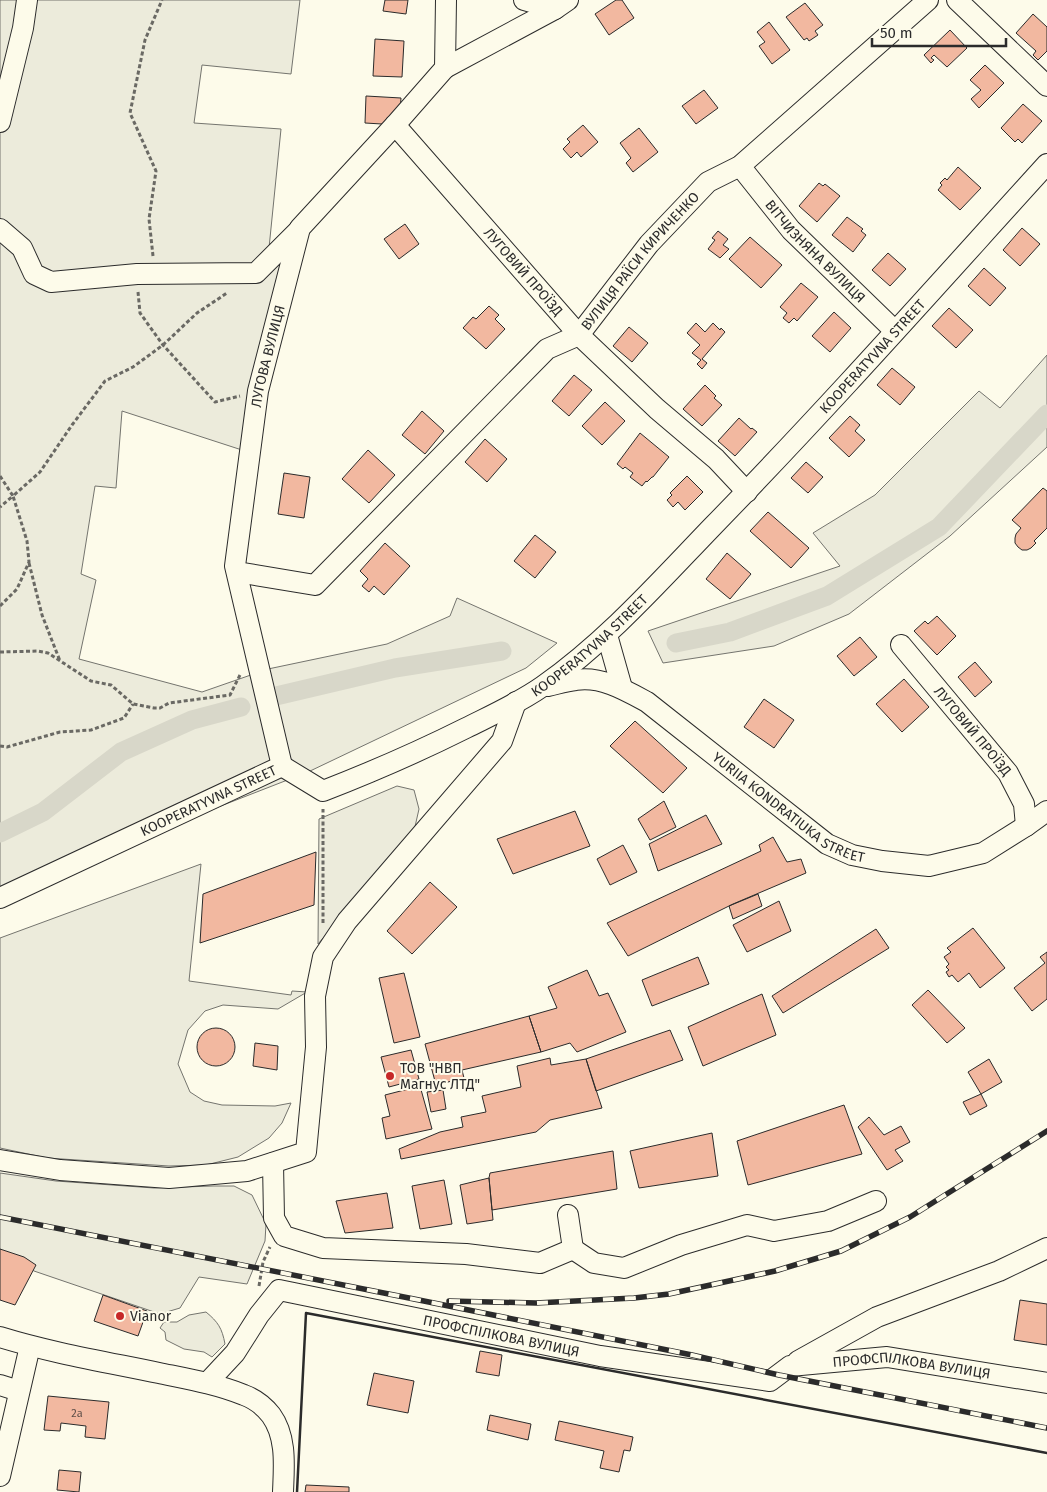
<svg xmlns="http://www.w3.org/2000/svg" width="1047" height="1492" font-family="'Fira Sans',sans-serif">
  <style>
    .green { fill: #ecebdb; stroke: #74746e }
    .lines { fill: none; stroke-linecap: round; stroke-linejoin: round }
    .canal { stroke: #d8d7c9; stroke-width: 19 }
    .building { fill: #f2b8a0; stroke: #2b2b2b }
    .minor-casing { stroke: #2b2b2b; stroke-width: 22 }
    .path { stroke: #6a6964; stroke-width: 3; stroke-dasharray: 4 2.5; stroke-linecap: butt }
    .minor { stroke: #fdfbea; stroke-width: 20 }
    .rail-casing { stroke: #2b2b2b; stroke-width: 5.5 }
    .rail { stroke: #fdfbea; stroke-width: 4; stroke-dasharray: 11; stroke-linecap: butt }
    .wall { stroke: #2b2b2b; stroke-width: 2.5 }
    .poi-dot { fill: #c62828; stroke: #fdfbea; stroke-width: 2 }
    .labels { text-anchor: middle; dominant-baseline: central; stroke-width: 4; stroke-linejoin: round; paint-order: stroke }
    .number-label { font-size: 11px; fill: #5d4e48 }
    .street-label { font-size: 14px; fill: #2b2b2b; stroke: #fdfbea }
    .poi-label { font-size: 14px; fill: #2b2b2b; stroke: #fdfbea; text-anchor: start }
  </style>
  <rect width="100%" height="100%" fill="#fdfbea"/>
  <!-- green -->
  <path class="green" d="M0,0h300l-9,74 -89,-9 -8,58 87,6 -12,119 21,1 -45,202 -123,-40 -6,77 -21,-2 -14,88 15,6 -17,79 123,33 66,-23 119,-25 63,-28 7,-18 100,45 -31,25 -218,104 -308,120z
    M1047,355v92l-97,89 -101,78 -75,32 -111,17 -15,-32 192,-65 -27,-33 62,-38 104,-104 21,17z
    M397,786l17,4 5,19 -5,22 -96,113 1,-125z
    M201,864l-12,117 102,14 1,-4 15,1 -29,17 -55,-4 -18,6 -17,19 -10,34 12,28 14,9 18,4 53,1 16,-3 -9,20 -13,15 -31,19 -32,8 -37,1 -122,-8 -47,-10v-210z
    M0,1173l56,8 98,7 59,-2h21l18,9 14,29 -1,17 -18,43 -48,-7 -19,31 -20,6 -126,-43 -12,-9 -22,-8z
    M206,1312c12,10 16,16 19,32l-13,13 -8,-5 -20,-3 -18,-9 -1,-8 -5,-4 4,-6h13l12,-7z"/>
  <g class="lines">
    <!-- canal -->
    <path class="canal" d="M676,643l54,-11 97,-36 112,-69 108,-113
      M276,696l119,-28 107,-17
      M0,833l43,-21 78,-60 71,-32 49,-13"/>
  </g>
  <!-- building -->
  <path class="building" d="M385,0h23l-2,14 -23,-3z
    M616,0h6l12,18 -25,17 -14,-21z
    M805,3l18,22 -8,6 3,4 -9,6 -2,-3 -3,2 -18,-23z
    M1033,14l14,13v24l-9,9 -5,-5 3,-4 -20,-18z
    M769,22l21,28 -18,14 -13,-18 6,-4 -8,-10z
    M950,30l17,18 -20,19 -13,-12 -3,3 3,2 -3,3 -7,-8z
    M375,39l29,2 -2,36 -29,-1z
    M985,65l19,18 -25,25 -8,-9 10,-9 -11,-10z
    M704,90l14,18 -22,16 -14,-18z
    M366,96l35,2 -2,27 -34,-2z
    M1023,104l19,17 -20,22 -4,-4 -3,3 -14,-14z
    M583,125l15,17 -17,15 -4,-5 -6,6 -8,-9 7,-7 -3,-3z
    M639,128l19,24 -25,20 -7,-9 5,-5 -11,-15z
    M958,167l23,21 -21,22 -22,-20 4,-5 -2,-2 5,-5 2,2z
    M819,183l4,3 2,-2 15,12 -23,26 -18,-16z
    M847,217l16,12 -2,2 5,4 -13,17 -21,-17z
    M405,224l14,20 -20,15 -15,-20z
    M1022,228l18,16 -20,22 -17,-16z
    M718,231l10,8 -5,6 6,4 -9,9 -12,-9 7,-9 -3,-2z
    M750,237l32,28 -21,23 -32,-29z
    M888,253l18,16 -16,17 -18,-16z
    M984,268l22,20 -16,18 -22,-20z
    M801,283l17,14 -21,24 -3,-3 -5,5 -6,-5 4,-5 -7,-6z
    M489,306l10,9 -4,4 10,10 -19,20 -23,-21 10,-11 3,2z
    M949,308l24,22 -17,18 -24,-22z
    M834,312l17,16 -21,24 -18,-16z
    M696,323l9,9 8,-9 7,7 1,-2 4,4 -23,27 5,4 -5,6 -5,-5 4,-4 -9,-7 8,-8 -13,-12z
    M629,327l19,16 -16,19 -19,-16z
    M892,368l23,19 -15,18 -23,-20z
    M574,375l18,15 -23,26 -17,-15z
    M705,385l11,11 -2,2 8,7 -20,21 -19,-17z
    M605,402l20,19 -23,24 -20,-19z
    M422,411l22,20 -19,23 -23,-19z
    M850,416l10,9 -5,6 10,9 -16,17 -20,-19z
    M739,418l12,11 1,-1 5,4 -22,24 -17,-15z
    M640,433l29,24 -16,20h-1l-5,5 -1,-1 -4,5 -12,-9 3,-4 -8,-6 -2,2 -6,-5z
    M485,439l22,20 -20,23 -22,-20z
    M368,450l27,25 -26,28 -27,-24z
    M806,462l17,15 -15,16 -17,-15z
    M284,473l26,4 -6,41 -26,-4z
    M687,476l16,16 -18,18 -7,-8 -5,5 -6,-7 5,-5 -2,-2z
    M1043,488l4,3v37l-13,13 2,2 -5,5 -4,2h-5l-4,-3 -3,-4v-5l1,-4 5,-6 -9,-8z
    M768,512l41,36 -18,20 -41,-37z
    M535,535l21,17 -21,26 -21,-17z
    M385,543l25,23 -26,29 -10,-9 -5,6 -7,-6 6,-7 -8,-8z
    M727,553l24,21 -21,25 -24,-20z
    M937,616l19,20 -19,19 -23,-24 11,-10 3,3z
    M860,637l17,20 -23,19 -17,-20z
    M975,662l17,20 -17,15 -17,-20z
    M904,679l25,28 -27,25 -26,-28z
    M764,699l30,21 -20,28 -30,-21z
    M635,721l52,47 -24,25 -53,-47z
    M664,801l12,26 -26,13 -12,-21z
    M575,811l15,35 -77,28 -16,-35z
    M706,815l16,29 -64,27 -9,-27z
    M773,837l14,25 14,-3 5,14 -73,31 -105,52 -21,-33 154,-72 -2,-6z
    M623,845l14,27 -27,13 -13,-26z
    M316,852l-2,53 -114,38 3,-49z
    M430,882l27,25 -45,47 -25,-23z
    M758,894l4,12 -29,13 -4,-13z
    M779,901l12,30 -44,21 -14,-27z
    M973,928l32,40 -25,20 -11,-15 -11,9 -6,-7 -3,2 -3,-5 3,-2 -3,-3 3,-3 -5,-7 7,-5 -4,-4z
    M876,929l13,19 -106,65 -11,-17z
    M1047,952v47l-15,12 -18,-23 31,-25 -5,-6z
    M698,957l11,27 -57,22 -10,-26z
    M587,970l12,26 9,-3 18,39 -49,20 -7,-9 -29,9 -12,-36 28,-8 -9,-21z
    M404,973l16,64 -26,6 -15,-65z
    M928,990l37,38 -18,15 -35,-38z
    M762,994l14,41 -73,31 -15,-39z
    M529,1016l12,36 -79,18 2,8 -28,7 -11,-41z
    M197 1047a19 19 0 1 1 38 0a19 19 0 1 1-38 0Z
    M670,1030l13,30 -87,31 -10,-32z
    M255,1043l23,3 -1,24 -24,-4z
    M411,1050l8,29 -30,8 -8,-30z
    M550,1058l1,7 35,-6 16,49 -52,12 -14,12 -135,27 -2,-10 41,-17 23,-5 -2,-10 25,-5 -4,-16 39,-9 -4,-21z
    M989,1059l13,23 -21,12 -13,-22z
    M420,1086l12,43 -46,10 -4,-21 8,-2 -5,-21z
    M443,1090l3,19 -15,3 -4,-20z
    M981,1094l6,12 -17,9 -7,-13z
    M844,1105l18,49 -114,31 -11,-44z
    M869,1117l15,18 17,-9 9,16 -15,8 8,11 -16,9 -29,-43z
    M712,1133l6,43 -79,12 -9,-37z
    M613,1151l4,38 -125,21 -3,-32 1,-5z
    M489,1178l4,42 -26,4 -7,-39z
    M444,1180l8,44 -32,5 -8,-43z
    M387,1193l6,35 -48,5 -9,-32z
    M0,1249l24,8 12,8 -21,40 -15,-5z
    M103,1295l44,16 -9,25 -44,-15z
    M1020,1300l27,4v41l-33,-5z
    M480,1351l22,4 -3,21 -23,-4z
    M374,1373l40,8 -6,32 -41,-8z
    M48,1396l61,6 -4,37 -20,-2 1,-11 -25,-3 -1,8 -16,-1z
    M490,1415l41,9 -3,16 -41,-10z
    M559,1421l74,16 -3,14 -6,-1 -5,22 -19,-4 4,-17 -49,-11z
    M59,1470l22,2 -2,20 -22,-2z
    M306,1485l43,2v5h-44z"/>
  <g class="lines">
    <defs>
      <g id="minor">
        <path d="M524,0l31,9 13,-9"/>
        <path d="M957,0l90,86"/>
        <path d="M445,68l110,-59"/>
        <path d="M0,122l23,-94 4,-28"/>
        <path id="s1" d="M395,125l184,210 78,74 59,50 31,33"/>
        <path id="s2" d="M740,166l51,64 104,101"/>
        <path d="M0,229l22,19 12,26 17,8 86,-8 119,-1 43,-43"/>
        <path id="s3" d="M237,572l78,13 232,-236 32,-14 70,-91 59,-62 32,-16 188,-166"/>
        <path d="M607,635l15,53"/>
        <path id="s4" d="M901,645l107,128 16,31 2,22"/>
        <path id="s5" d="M548,686c9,-2 18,-5 28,-6 25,-4 49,10 71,22l180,142 25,11 30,6 47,5 54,-13 43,-27 21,-15"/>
        <path id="s6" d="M282,766l-47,-200 23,-175 42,-163 95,-103 50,-57 1,-68"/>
        <path id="s7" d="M0,898l282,-132 41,25c49,-19 97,-40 143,-63 26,-13 53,-25 77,-42 64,-45 116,-104 170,-160 115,-118 224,-241 334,-362"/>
        <path d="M0,1160l60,10 109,8 78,-7 59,-19 10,-105 -1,-51 8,-39 24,-36 155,-180 14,-39"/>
        <path d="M273,1163l1,55 10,18 39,12 143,6 74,9 33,-14 -5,-34"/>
        <path d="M573,1249l21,14 30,5 57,-23 66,-20 27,6 54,-10 48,-20"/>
        <path d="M0,1337c52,16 106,25 159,36 29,6 58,11 85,22 11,4 20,11 27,20 16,22 13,51 12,77"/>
        <path d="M798,1361l79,-44 122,-46 48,-23"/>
        <path id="s8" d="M207,1383l28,-30 24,-38 20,-25 321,66 170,25 20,-15 97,-9 160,26"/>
        <path d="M0,1385l19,6"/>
        <path d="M0,1476l30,-130"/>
      </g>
    </defs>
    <!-- minor casing -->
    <use href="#minor" class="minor-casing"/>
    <!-- path -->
    <path class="path" d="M153,256l-4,-37 7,-48 -26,-58 15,-73 17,-40
      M138,292l2,21 23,32 52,57 25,-6
      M0,476l13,20 -13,11
      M29,563l13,52 18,46
      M0,606l17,-17 12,-27 -2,-21 -14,-45 27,-24 32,-47 33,-44 28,-14 30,-22 34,-32 30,-20
      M0,652l38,-1 10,2 43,28 20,4 22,19 21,4h6l9,-5 61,-8 11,-22
      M0,746l7,1 53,-15 31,-2 33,-12 9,-14
      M323,923v-114
      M259,1286l4,-24 7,-15"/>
    <!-- minor -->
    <use href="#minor" class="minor"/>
    <defs>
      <path id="rail" d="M0,1217l409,81 283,57 87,20 268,53
        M449,1301l87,2 98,-5 35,-4 106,-23 66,-20 69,-34 137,-86"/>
    </defs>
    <!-- rail casing -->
    <use href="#rail" class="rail-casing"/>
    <!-- rail -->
    <use href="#rail" class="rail"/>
    <!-- wall -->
    <path class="wall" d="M297,1492l9,-179 741,140"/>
  </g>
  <!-- markers -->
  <g class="poi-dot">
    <circle cx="390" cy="1076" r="5"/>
    <circle cx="120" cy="1316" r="5"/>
  </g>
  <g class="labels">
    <!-- number labels -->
    <g class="number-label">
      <text x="77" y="1413">2а</text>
    </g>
    <!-- street labels -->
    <g class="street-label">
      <text stroke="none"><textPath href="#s2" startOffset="114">ВІТЧИЗНЯНА ВУЛИЦЯ</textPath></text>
      <text stroke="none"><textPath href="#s3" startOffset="541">ВУЛИЦЯ РАЇСИ КИРИЧЕНКО</textPath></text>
      <text stroke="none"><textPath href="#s1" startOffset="195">ЛУГОВИЙ ПРОЇЗД</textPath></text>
      <text stroke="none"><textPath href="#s7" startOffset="1070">KOOPERATYVNA STREET</textPath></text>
      <text stroke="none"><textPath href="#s6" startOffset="418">ЛУГОВА ВУЛИЦЯ</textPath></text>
      <text stroke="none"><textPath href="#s7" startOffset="665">KOOPERATYVNA STREET</textPath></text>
      <text stroke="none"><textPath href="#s4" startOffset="112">ЛУГОВИЙ ПРОЇЗД</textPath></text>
      <text stroke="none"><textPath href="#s7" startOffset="230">KOOPERATYVNA STREET</textPath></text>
      <text stroke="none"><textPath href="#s5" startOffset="282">YURIIA KONDRATIUKA STREET</textPath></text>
      <text stroke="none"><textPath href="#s8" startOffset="345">ПРОФСПІЛКОВА ВУЛИЦЯ</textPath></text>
      <text stroke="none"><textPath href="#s8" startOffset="765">ПРОФСПІЛКОВА ВУЛИЦЯ</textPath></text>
    </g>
    <!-- poi labels -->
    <g class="poi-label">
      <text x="400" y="1068">ТОВ "НВП<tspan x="400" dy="16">Магнус ЛТД"</tspan></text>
      <text x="130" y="1316">Vianor</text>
    </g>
  </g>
  <!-- scale -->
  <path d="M872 38v8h134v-8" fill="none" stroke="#2b2b2b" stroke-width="2.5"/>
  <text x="880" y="38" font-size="15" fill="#2b2b2b" stroke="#fdfbea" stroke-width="4" paint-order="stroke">50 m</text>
</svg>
